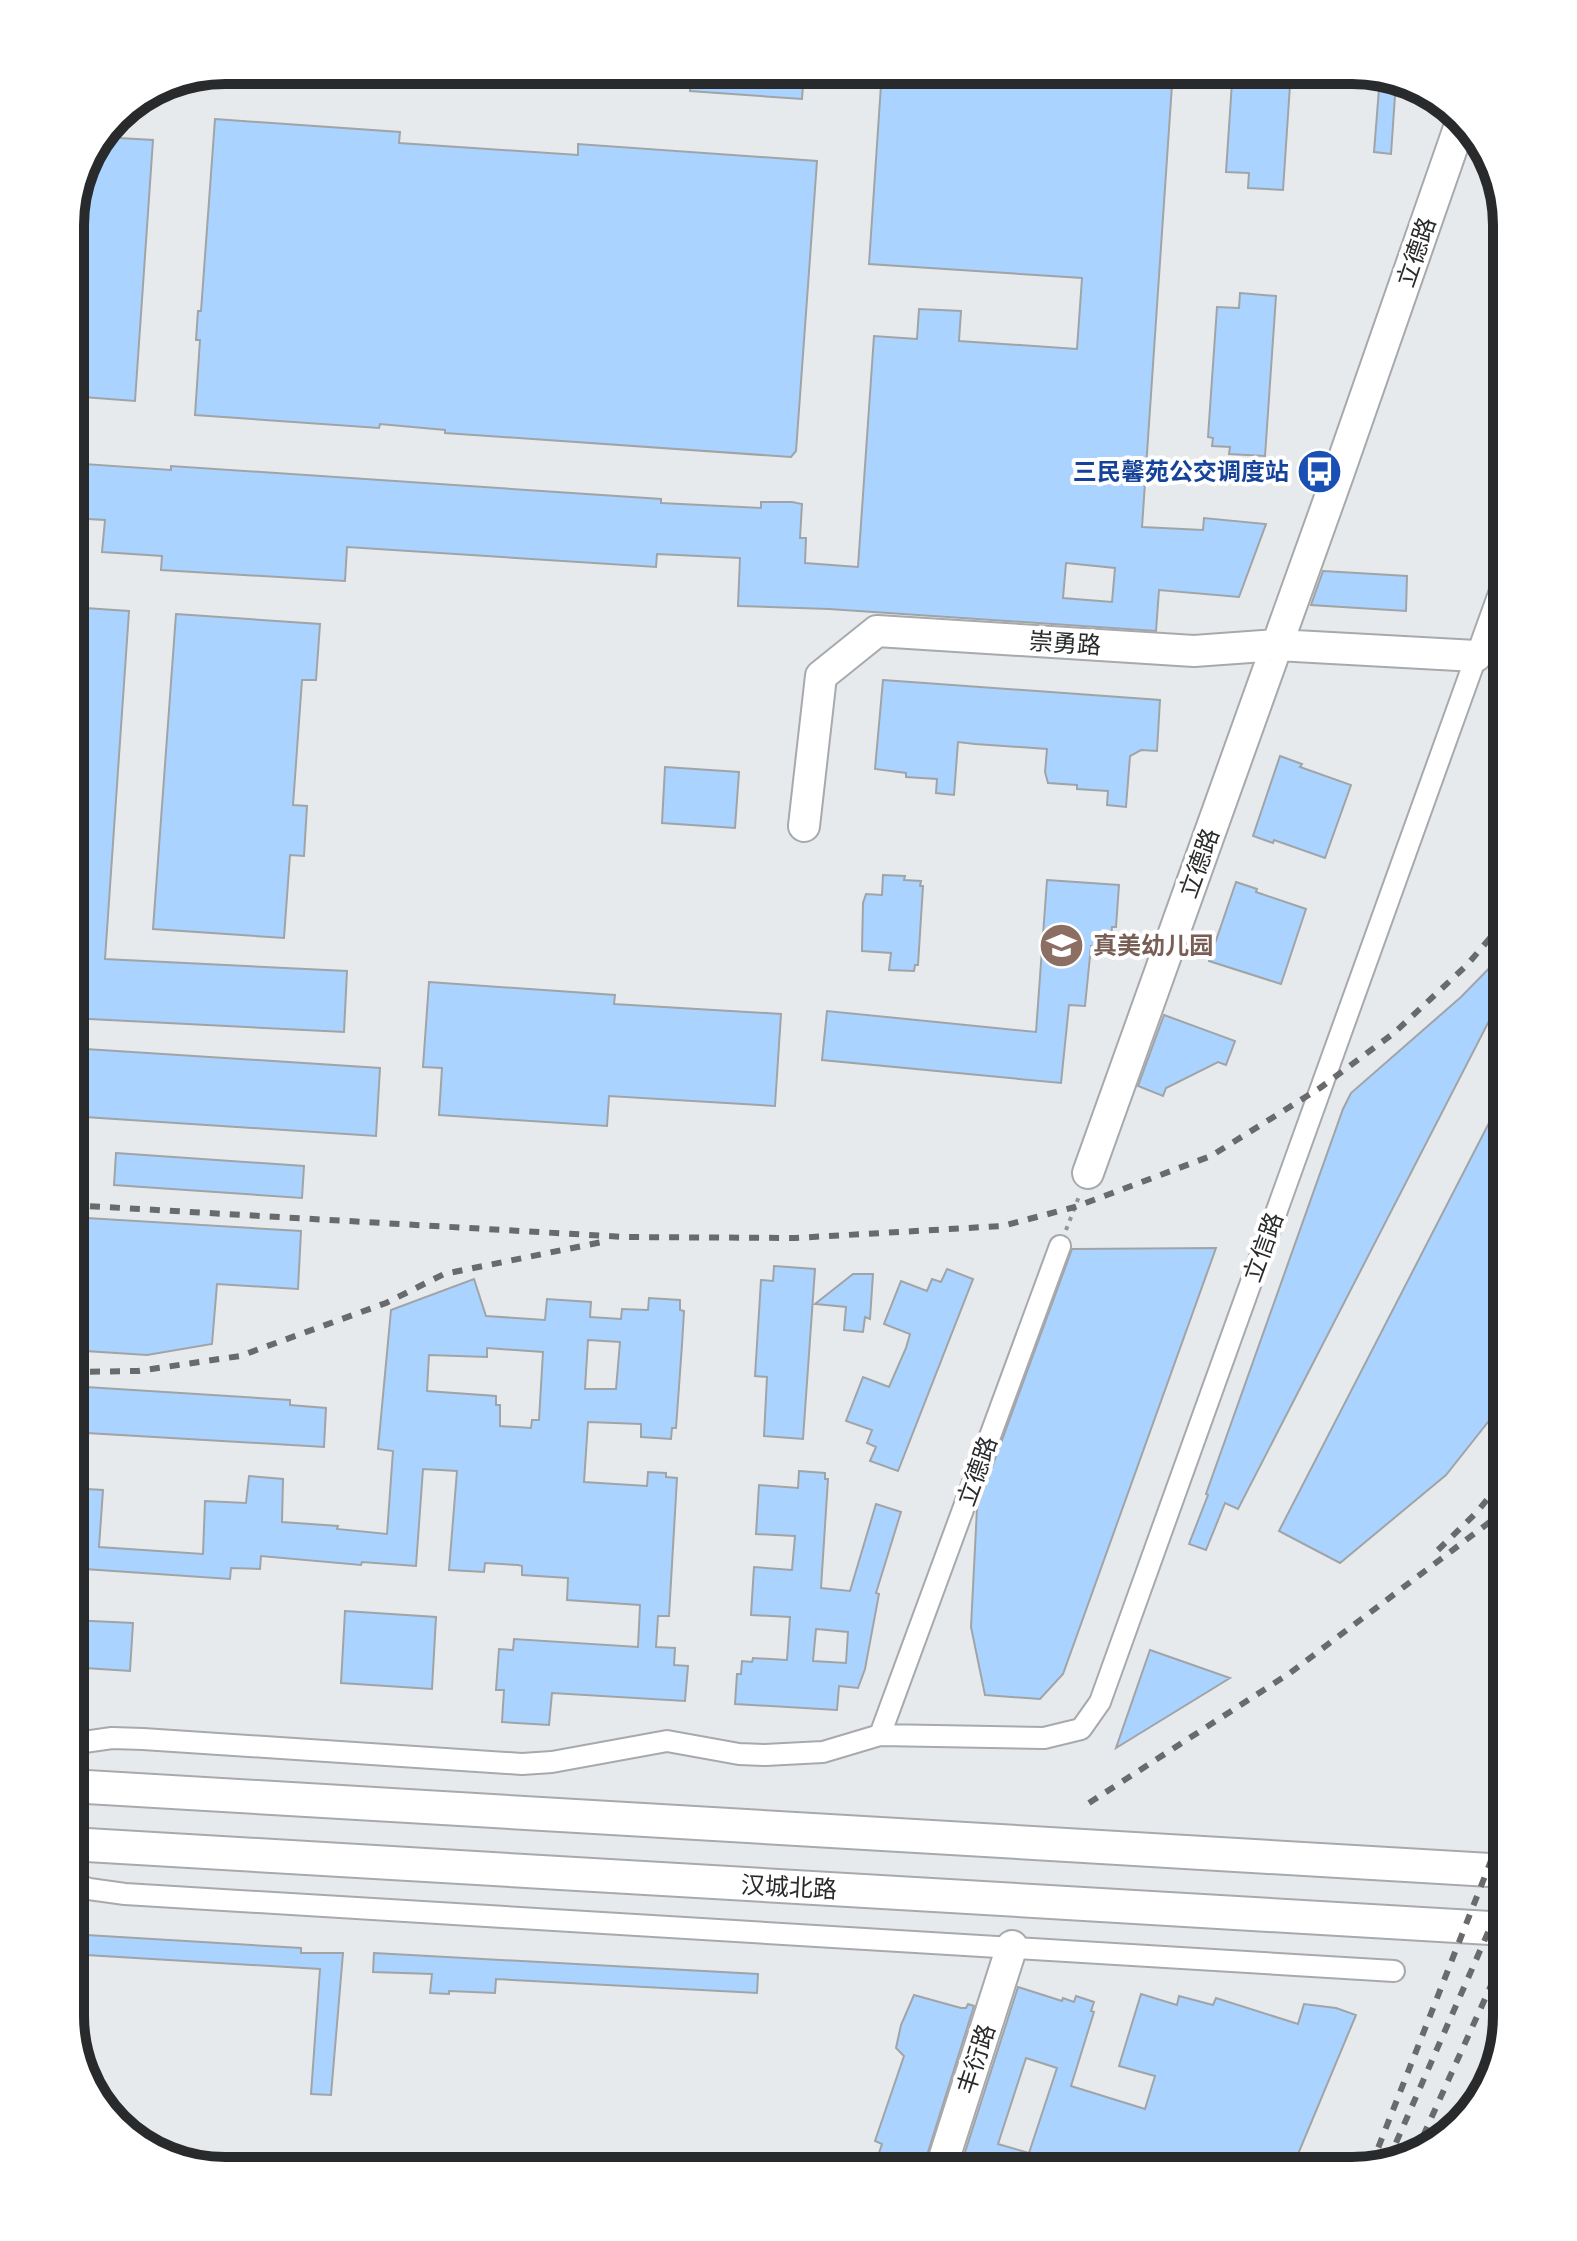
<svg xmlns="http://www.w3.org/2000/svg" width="1577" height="2241" font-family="Lora,'Noto Sans SC',serif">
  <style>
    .building { fill: #aad4ff; stroke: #a1a4a7; stroke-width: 2; fill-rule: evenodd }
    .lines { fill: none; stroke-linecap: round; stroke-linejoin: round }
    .street-casing { stroke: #a7a9ad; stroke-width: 24 }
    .secondary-casing { stroke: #a7a9ad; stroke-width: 34 }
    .primary-casing { stroke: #a7a9ad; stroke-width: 36 }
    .path { stroke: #939597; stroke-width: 4; stroke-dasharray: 4 6; stroke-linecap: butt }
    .street { stroke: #fff; stroke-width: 20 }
    .secondary { stroke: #fff; stroke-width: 30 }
    .primary { stroke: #fff; stroke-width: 32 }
    .rail { stroke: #686a6c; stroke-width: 6; stroke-dasharray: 10 10; stroke-linecap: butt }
    .labels { text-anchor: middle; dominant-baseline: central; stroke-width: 8; stroke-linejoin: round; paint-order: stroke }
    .street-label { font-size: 24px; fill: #292a2b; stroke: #fff }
    .transit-label { font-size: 24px; font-weight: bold; fill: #164399; stroke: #fff; text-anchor: end }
    .education-label { font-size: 24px; font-weight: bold; fill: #785e54; stroke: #fff; text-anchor: start }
    .rim { fill: none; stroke: #292a2b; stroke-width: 10 }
  </style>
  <rect width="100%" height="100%" fill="#e7eaed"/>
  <!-- building -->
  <path class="building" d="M691,70h113l-2,29 -112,-8z
    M882,70h291l-31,457 61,3 1,-12 62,6 -27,73 -80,-7 -3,41 -327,-22 -91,-3 2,-48 -83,-4 -1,13 -309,-20 -2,34 -184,-11 1,-14 -60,-4 3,-32 -35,-2v-55l101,7v-4l490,33v4l100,5v-6h31l10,2 -2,34h6l-1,25 53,4 16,-231 43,3 2,-30 42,2 -2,30 118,8 5,-71 -213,-14zM1066,563l49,5 -3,34 -49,-4z
    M1239,70h52l-8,120 -35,-2 1,-15 -23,-1 6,-90 2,-10z
    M1380,76l16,5 -5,73 -17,-2z
    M215,119l185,13 -1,11 179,12v-11l239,17 -21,290 -5,6 -346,-24v-3l-65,-6 -1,4 -184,-13 5,-75h-4l2,-29h3z
    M101,137l52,3 -18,261 -65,-5v-182l16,-58z
    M1240,293l36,3 -11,160 -36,-2 1,-7 -18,-1 1,-8 -5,-1 9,-130 22,1z
    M1323,571l84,5 -1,35 -95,-6z
    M70,607l59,4 -24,348 242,12 -3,61 -274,-14z
    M176,614l144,10 -4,56h-14l-9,125 14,1 -3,50 -14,-1 -6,83 -131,-9z
    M883,680l277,20 -3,51 -16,-1 -11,6 -4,51 -19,-2 1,-14 -31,-2v-4l-29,-2 -3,-11 2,-23 -72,-5 -17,-2 -4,53 -18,-2 1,-14 -31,-2v-4l-31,-4z
    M1280,756l22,8 -2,3 51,18 -26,73 -51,-18 -1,3 -20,-7z
    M665,767l74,5 -4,56 -73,-5z
    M883,875l22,1 -1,4 17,1 -1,5h3l-5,79h-3l-1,6 -25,-1 2,-17 -29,-2 1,-48 3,-9 16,1z
    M1047,880l72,5 -3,42h-4l-2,20 -19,-1 -6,60 -16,-1 -8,78 -239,-23 5,-49 209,21z
    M1236,882l21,7 -1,3 50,17 -25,75 -72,-23z
    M1507,950v36l-269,523 -13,-6 -19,47 -17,-6 19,-49 -2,-1 137,-385 8,-16 110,-96z
    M429,982l186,13 -1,9 167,10 -6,92 -166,-10 -2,30 -168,-11 3,-47 -19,-1z
    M1164,1015l71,26 -9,24 -8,-3 -52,26 -3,8 -25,-10z
    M70,1048l310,20 -4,68 -306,-20z
    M1507,1088v310l-61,77 -106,88 -61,-32z
    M116,1153l188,13 -2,32 -188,-13z
    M70,1217l231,14 -3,58 -81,-5 -5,60 -65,11 -77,-5z
    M1216,1248l-153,426 -23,25 -55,-4 -14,-68 6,-119 95,-259z
    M774,1266l41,3 -12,170 -39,-3 3,-59 -12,-1 6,-96 12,1z
    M947,1269l26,10 -75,192 -28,-10 6,-14 -9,-4 5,-13 -26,-9 17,-44 26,10 17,-39 4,-14 -26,-10 17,-43 26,10 5,-12 9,3z
    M853,1274h20l-3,45 -5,-2 -2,15 -19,-2 2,-23 -31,-3z
    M474,1279l12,37 59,4 2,-21 44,3 -1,15 31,2 1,-10 26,1 1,-12 31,2v10l4,1 -2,34 -6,83h-4l-1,11 -30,-2v-13l-53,-2 -4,60 63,4 1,-14 18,1v4l11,1 -8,138h-11l-2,31 19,1 -1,17 14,1 -3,35 -133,-8 -3,32 -47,-3 2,-32h-8l3,-41 14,1 1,-11 124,8 2,-42 -73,-5 1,-22 -46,-3v-9l-4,-1 -33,-2 -1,9 -35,-2 8,-99 -34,-2 -7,97 -54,-4 -1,3 -100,-9 -1,13 -29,-1 -1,11 -160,-11v-80l33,2 -4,57 104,7 2,-53 41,2 3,-27 34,3 -1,43 56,4 -1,3 50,5 6,-83 -15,-2 13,-139zM588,1340l32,2 -4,47h-31zM487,1348l56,4 -4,68h-7l-1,8 -31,-2v-21h-4v-9l-69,-5 2,-36 58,2z
    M70,1386l220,14v5l36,3 -2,39 -254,-15z
    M799,1471l26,2v6h3l-7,109 29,3 26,-87 25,8 -25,81 3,1 -14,75 -7,19 -19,-2 -2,24 -102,-6 2,-30h4l1,-13 10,1 1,-4 34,2 3,-43 -39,-2 3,-48 38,3 3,-34 -39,-2 3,-49 39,3zM816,1629l32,3 -2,31 -33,-2z
    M345,1611l91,6 -4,72 -91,-6z
    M70,1620l63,3 -3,48 -60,-4z
    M1150,1650l80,28 -114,70z
    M70,1934l231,14v5h42l-12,142 -20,-1 9,-125 -250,-15z
    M374,1953l384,21 -1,19 -261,-14 -1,14 -46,-2v3l-19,-1 2,-19 -59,-2z
    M1018,1987l44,14 1,-3 11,4 2,-6 18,6 -3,9 3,1 -23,74 74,23 10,-33 -36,-10 22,-72 36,11 2,-9 34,9 3,-7 82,26 6,-20 32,4 20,7 -65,156h-332zM1026,2058l31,10 -28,85 -31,-9z
    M914,1995l47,13h5l2,-4 6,2 -52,165h-49l9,-27 -7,-3 29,-85 -8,-8 5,-23z"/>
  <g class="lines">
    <defs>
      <path id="street" d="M880,1735l180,-489
        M70,1744l42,-6 31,1 379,25 30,-2 115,-21 72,13 26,1 58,-3 57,-17 164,3 37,-9 19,-27 407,-1131
        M70,1882l19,7 36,5 1269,77"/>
      <path id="secondary" d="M804,826l17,-150 56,-45 317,20 83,-6 199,11
        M1088,1173l250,-698 123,-353
        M940,2171l72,-225"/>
      <path id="primary" d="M70,1786l1437,85
        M70,1844l1437,85"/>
    </defs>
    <!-- street casing -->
    <use href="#street" class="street-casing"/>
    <!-- secondary casing -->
    <use href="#secondary" class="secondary-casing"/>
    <!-- primary casing -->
    <use href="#primary" class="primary-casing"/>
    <!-- path -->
    <path class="path" d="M1066,1230l14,-36"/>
    <!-- street -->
    <use href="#street" class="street"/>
    <!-- secondary -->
    <use href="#secondary" class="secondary"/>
    <!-- primary -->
    <use href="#primary" class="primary"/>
    <!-- rail -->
    <path class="rail" d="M70,1205l555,32 170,1 207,-12 73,-19 136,-51 109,-68 74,-55 73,-68 40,-47
      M70,1372l68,-1 102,-15 146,-53 58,-29 158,-32
      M1438,1550l39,-38 30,-37
      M1089,1803l201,-130 217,-164
      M1415,2154l92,-204
      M1388,2161l119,-272
      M1371,2166l136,-346"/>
  </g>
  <!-- icons -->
  <defs>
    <symbol id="bus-disc" viewBox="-11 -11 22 22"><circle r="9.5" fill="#1a4fb4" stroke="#fff"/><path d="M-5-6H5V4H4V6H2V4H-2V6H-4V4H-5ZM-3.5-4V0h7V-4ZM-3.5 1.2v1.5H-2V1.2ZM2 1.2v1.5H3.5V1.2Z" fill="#fff"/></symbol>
    <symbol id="school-disc" viewBox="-11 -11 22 22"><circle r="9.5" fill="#8d6e63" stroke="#fff"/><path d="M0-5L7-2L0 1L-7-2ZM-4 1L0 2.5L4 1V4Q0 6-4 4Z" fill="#fff"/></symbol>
  </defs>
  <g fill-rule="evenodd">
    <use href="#bus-disc" x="1294" y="446" width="51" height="51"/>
    <use href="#school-disc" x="1036" y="920" width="51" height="51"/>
  </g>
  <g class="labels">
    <!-- street labels -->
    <g class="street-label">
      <text transform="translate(1416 252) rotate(-71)">立德路</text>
      <text transform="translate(1065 643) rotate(4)">崇勇路</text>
      <text transform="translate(1199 863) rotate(-70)">立德路</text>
      <text transform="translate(1263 1247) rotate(-70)">立信路</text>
      <text transform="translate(977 1471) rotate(-70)">立德路</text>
      <text transform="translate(789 1887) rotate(3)">汉城北路</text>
      <text transform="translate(976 2059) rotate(-72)">丰衍路</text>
    </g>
    <!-- transit labels -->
    <g class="transit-label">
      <text x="1289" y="471">三民馨苑公交调度站</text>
    </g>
    <!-- education labels -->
    <g class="education-label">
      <text x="1093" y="945">真美幼儿园</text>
    </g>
  </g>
  <!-- crop -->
  <path d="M0 0H1577V2241H0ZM225 84H1352A141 141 0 0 1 1493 225V2016A141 141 0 0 1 1352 2157H225A141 141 0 0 1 84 2016V225A141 141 0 0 1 225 84Z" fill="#fff" fill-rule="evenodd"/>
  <path class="rim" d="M225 84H1352A141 141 0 0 1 1493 225V2016A141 141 0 0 1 1352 2157H225A141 141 0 0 1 84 2016V225A141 141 0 0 1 225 84Z"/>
</svg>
